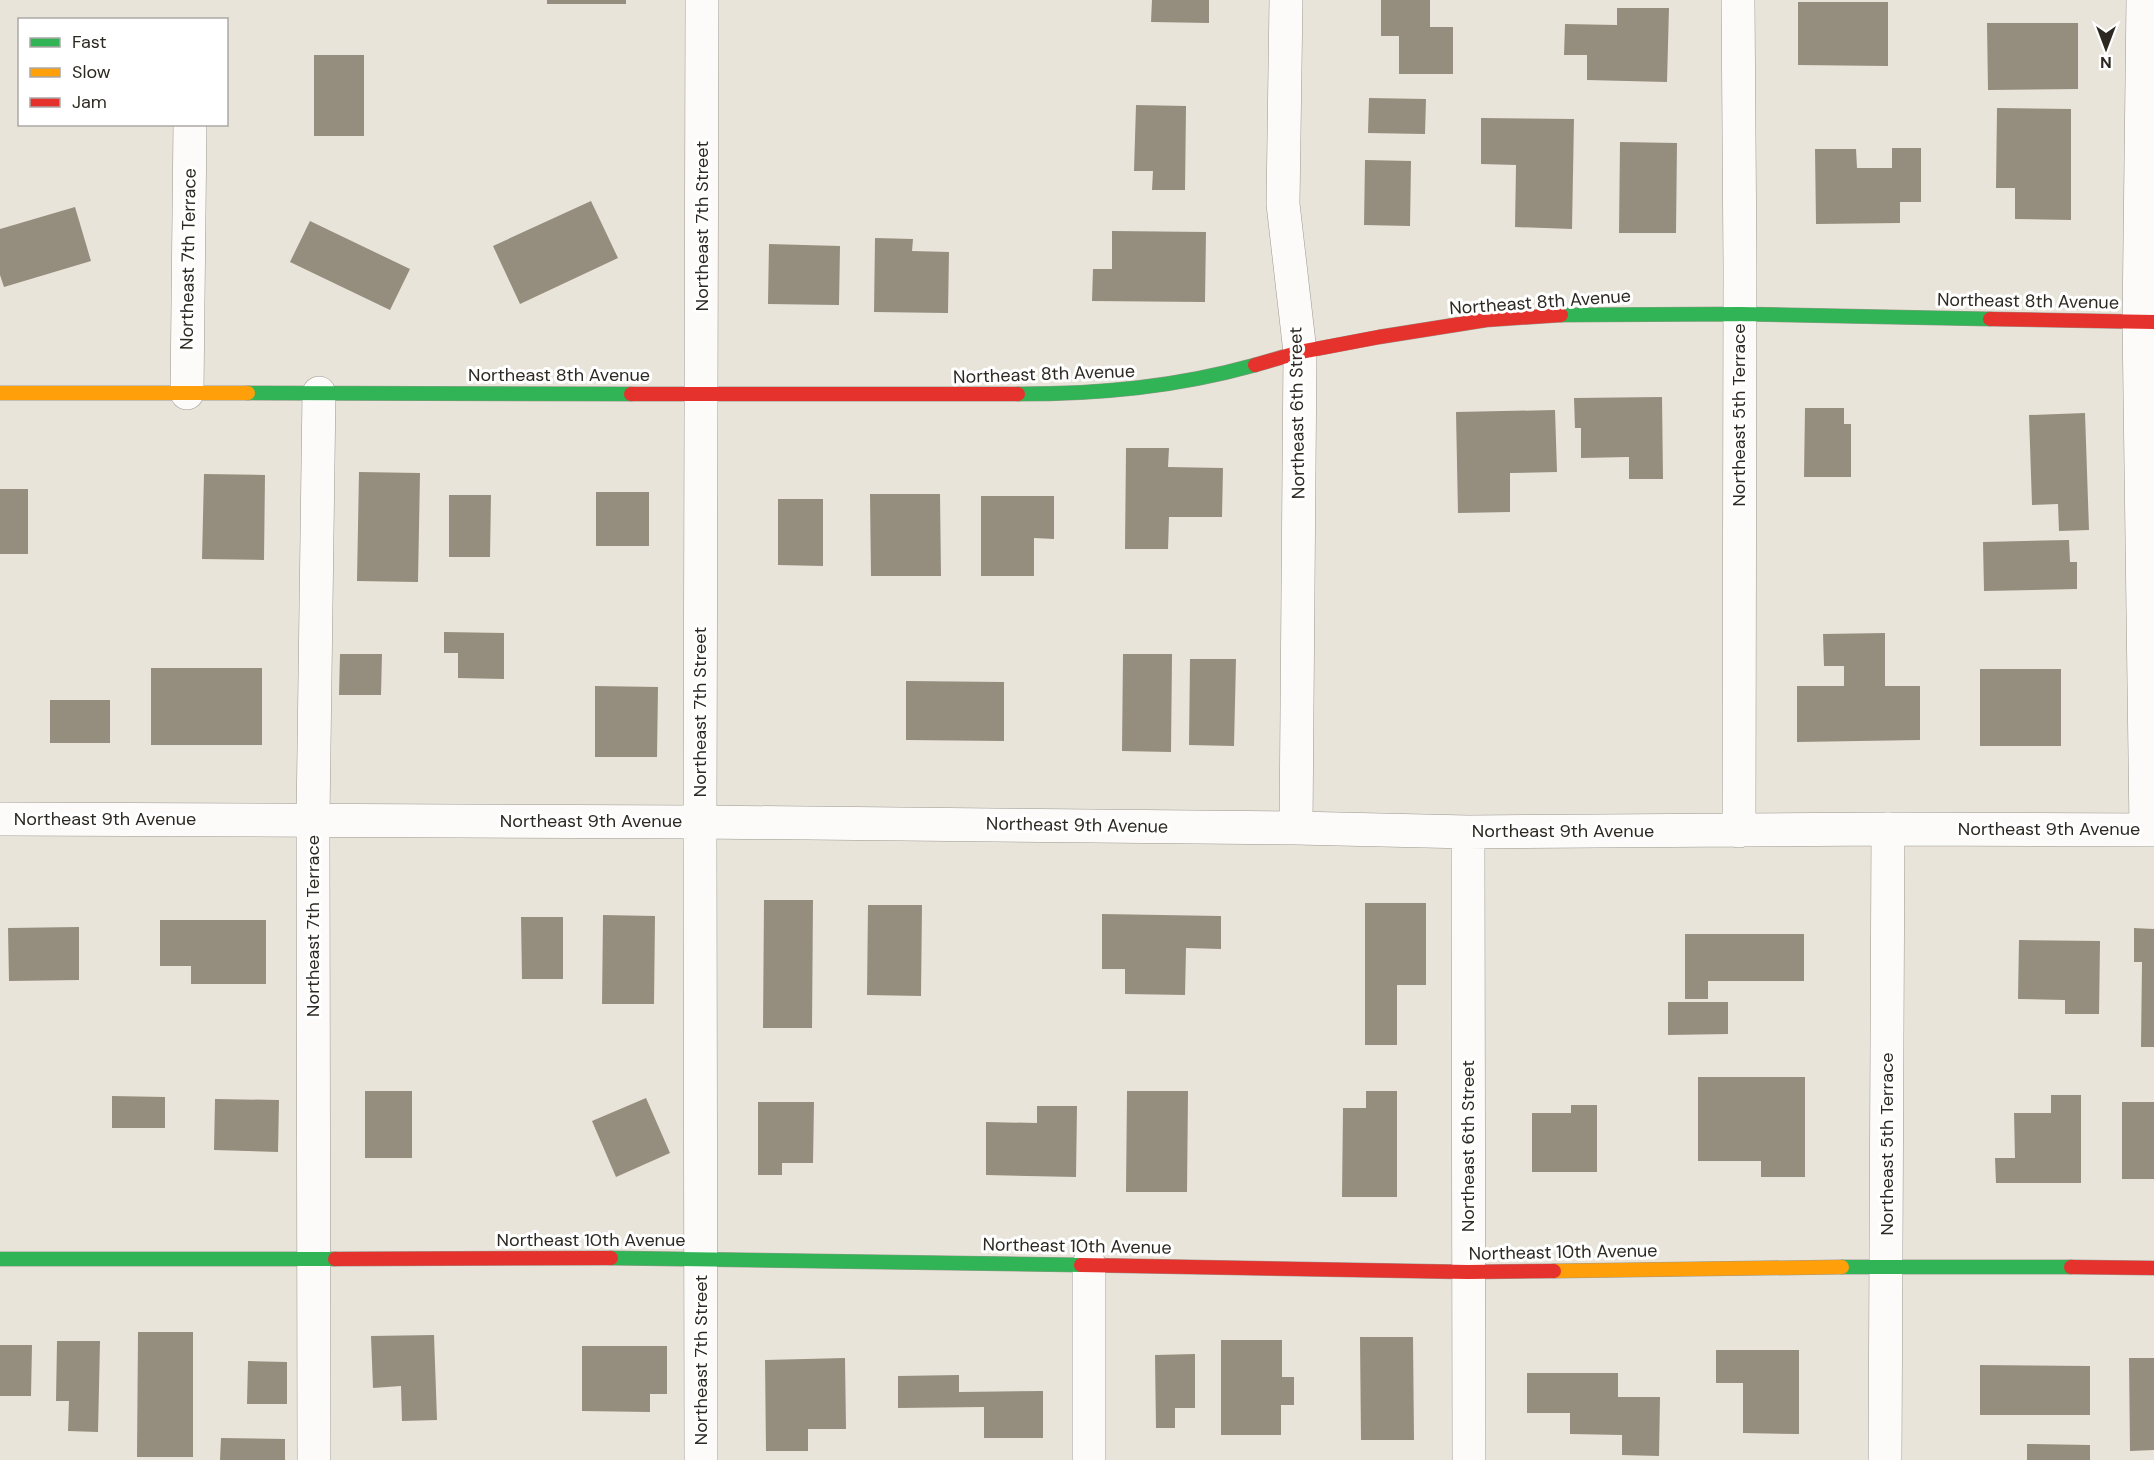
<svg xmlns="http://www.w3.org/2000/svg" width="2154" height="1460" font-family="'DM Sans',sans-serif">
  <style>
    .building { fill: #958e7e }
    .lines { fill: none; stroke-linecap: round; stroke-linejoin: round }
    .street-casing { stroke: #9b988f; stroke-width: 34 }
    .fast-casing { stroke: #9b988f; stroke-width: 15 }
    .slow-casing { stroke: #9b988f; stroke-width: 15 }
    .jam-casing { stroke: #9b988f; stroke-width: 15 }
    .street { stroke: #fcfbf9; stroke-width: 33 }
    .fast { stroke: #30b455; stroke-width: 14 }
    .slow { stroke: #ff9f0a; stroke-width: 14 }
    .jam { stroke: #e5322d; stroke-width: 14 }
    .labels { text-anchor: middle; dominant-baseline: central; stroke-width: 6; stroke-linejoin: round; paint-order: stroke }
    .street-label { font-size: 18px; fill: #2d2922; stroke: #fff }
  </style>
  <rect width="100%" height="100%" fill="#e9e4d9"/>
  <!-- building -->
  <path class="building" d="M547,0h79v4h-79z
    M1152,0h57v23l-58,-1z
    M1381,0h49v27h23v47h-54v-38h-18z
    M1798,2h90v64l-90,-1z
    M1617,8h52l-2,74 -80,-2v-25h-23l1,-31 52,1z
    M1987,23h91v66l-90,1z
    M314,55h50v81h-50z
    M1369,98l57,1 -1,35 -57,-1z
    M1136,105l50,1 -1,84h-33l1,-19h-19z
    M1997,108l74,1v111l-56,-1v-31h-19z
    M1481,118l93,1 -2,110 -57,-2 1,-62 -35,-1z
    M1620,142l57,1 -1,90h-57z
    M1892,148h29v54h-21v21l-84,1 -1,-75h41l1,19h35z
    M1365,160l46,1 -1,65 -46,-1z
    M591,201l27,57 -98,46 -27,-58z
    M75,207l16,54 -87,26 -4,-12v-46z
    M310,221l100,48 -20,41 -100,-48z
    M1112,231l94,1 -1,70 -113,-1 1,-32h19z
    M875,238l38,1 -1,12 37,1 -1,61 -74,-1z
    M769,244l71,2 -1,59 -71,-1z
    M1662,397l1,82h-34v-22l-48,1v-30h-6l-1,-30z
    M1805,408h39v16h7v53h-47z
    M1555,410l2,62 -47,1v39l-52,1 -2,-101z
    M2085,413l4,117 -30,1 -1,-27 -26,1 -3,-90z
    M1126,448h43l-1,19 55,1 -1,49h-53l-1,32h-43z
    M359,472l61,1 -2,109 -61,-1z
    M204,474l61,1 -1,85 -62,-1z
    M0,489h28v65h-28z
    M596,492h53v54h-53z
    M870,494h70l1,82h-70z
    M449,495h42l-1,62h-41z
    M981,496h73v43l-20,-1v38h-53z
    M778,499h45v67l-45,-1z
    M2069,540l1,22h7v27l-93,2 -1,-49z
    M444,632l60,1v46l-46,-1v-25h-14z
    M1885,633v53h35v54l-123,2v-56h47v-20h-20l-1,-32z
    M340,654h42l-1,41h-42z
    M1123,654h49l-1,98 -49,-1z
    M1190,659h46l-2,87 -45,-1z
    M151,668h111v77h-111z
    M1980,669h81v77h-81z
    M906,681l98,1v59l-98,-1z
    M595,686l63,1 -1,70h-62z
    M50,700h60v43h-60z
    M764,900h49l-1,128h-49z
    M1365,903h61v82h-29v60h-32z
    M868,905h54l-1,91 -54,-1z
    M1102,914l119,2v33l-35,-1 -1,47 -60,-1v-25h-23z
    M603,915l52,1 -1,88h-52z
    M521,917h42v62h-41z
    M160,920h106v64h-75v-18h-31z
    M79,927v53l-70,1 -1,-53z
    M2134,928l20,1v118h-13l1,-85h-8z
    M1685,934h119v47h-96v18h-23z
    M2019,940l81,1 -1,73h-34v-14l-47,-1z
    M1668,1002h60v32l-60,1z
    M1698,1077h107v100h-44v-16h-63z
    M365,1091h47v67h-47z
    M1127,1091h61l-1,101h-61z
    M1366,1091h31v106h-55l1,-89h23z
    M2051,1095h30v88h-85l-1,-25h20l-1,-45h37z
    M112,1096l53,1v31h-53z
    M646,1098l24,55 -54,24 -24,-56z
    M215,1099l64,1 -1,52 -64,-2z
    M758,1102h56l-1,61h-31v12h-24z
    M2122,1102h32v77h-32z
    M1571,1105h26v67h-65v-59h39z
    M1037,1106h40l-1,71 -90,-2v-53l51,1z
    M138,1332h55v125h-56z
    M434,1335l3,85 -35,1 -1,-35 -28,2 -2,-52z
    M1360,1337h53l1,103h-53z
    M1221,1340h61v37h12v28h-13v30h-60z
    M57,1341h43l-2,91 -30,-1 1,-30h-13z
    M0,1345h32l-1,51h-31z
    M582,1346h85v48h-17v18l-68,-1z
    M1716,1350h83v84l-56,-1v-50h-27z
    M1195,1354v54h-20v20h-19l-1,-73z
    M845,1358l1,71h-38v22h-42l-1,-91z
    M2129,1358h25v92l-24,1z
    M248,1361l39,1v42h-40z
    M1980,1365l110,1v49h-110z
    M1527,1373h91v24h42l-1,59 -37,-1v-20l-52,-1v-21h-43z
    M959,1375v17l84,-1v47h-59v-31l-86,1v-32z
    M221,1438l64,1v21h-65z
    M2027,1444l63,1v15h-63z"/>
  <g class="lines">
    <defs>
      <path id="street" d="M1286,0l-3,204 17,148 -4,476
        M1738,0l2,268 -1,563
        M2143,0l-4,321 7,508
        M187,393l3,-269
        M0,819l700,3 596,6 172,4 420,-3 266,1
        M1468,832l1,628
        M1089,1264v196
        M314,1460l-1,-641 6,-426
        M701,1460l-1,-638 2,-822
        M1885,1460l3,-631"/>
      <path id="fast" d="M1561,315l179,-1 250,5
        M248,393l383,1
        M1018,394c82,0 158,-7 237,-29
        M611,1258l470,7
        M0,1259h335
        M1842,1267h229"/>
      <path id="slow" d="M0,393h248
        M1554,1271l288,-4"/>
      <path id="jam" d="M1990,319l164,3
        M1255,365l45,-13 79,-15 107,-17 75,-5
        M631,394h387
        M335,1259l276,-1
        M1081,1265l387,7 86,-1
        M2071,1267l83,1"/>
    </defs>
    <!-- street casing -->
    <use href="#street" class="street-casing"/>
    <!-- fast casing -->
    <use href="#fast" class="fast-casing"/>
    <!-- slow casing -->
    <use href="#slow" class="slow-casing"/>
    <!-- jam casing -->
    <use href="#jam" class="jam-casing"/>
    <!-- street -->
    <use href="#street" class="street"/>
    <!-- fast -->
    <use href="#fast" class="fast"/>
    <!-- slow -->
    <use href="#slow" class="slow"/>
    <!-- jam -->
    <use href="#jam" class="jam"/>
  </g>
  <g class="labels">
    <!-- street labels -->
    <g class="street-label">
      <text transform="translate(702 226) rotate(-90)">Northeast 7th Street</text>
      <text transform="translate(188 259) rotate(-89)">Northeast 7th Terrace</text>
      <text transform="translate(2028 301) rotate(1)">Northeast 8th Avenue</text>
      <text transform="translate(1540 302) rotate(-4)">Northeast 8th Avenue</text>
      <text transform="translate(1044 374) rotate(-2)">Northeast 8th Avenue</text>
      <text x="559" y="375">Northeast 8th Avenue</text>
      <text transform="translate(1297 413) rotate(-91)">Northeast 6th Street</text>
      <text transform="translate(1739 415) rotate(-90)">Northeast 5th Terrace</text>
      <text transform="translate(700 712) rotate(-90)">Northeast 7th Street</text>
      <text x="105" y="819">Northeast 9th Avenue</text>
      <text x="591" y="821">Northeast 9th Avenue</text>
      <text transform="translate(1077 825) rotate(1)">Northeast 9th Avenue</text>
      <text x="2049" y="829">Northeast 9th Avenue</text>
      <text x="1563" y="831">Northeast 9th Avenue</text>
      <text transform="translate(313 926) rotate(-90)">Northeast 7th Terrace</text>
      <text transform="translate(1887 1144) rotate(-90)">Northeast 5th Terrace</text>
      <text transform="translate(1468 1146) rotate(-90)">Northeast 6th Street</text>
      <text x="591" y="1240">Northeast 10th Avenue</text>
      <text transform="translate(1077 1246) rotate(1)">Northeast 10th Avenue</text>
      <text transform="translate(1563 1252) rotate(-1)">Northeast 10th Avenue</text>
      <text transform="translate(701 1360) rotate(-90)">Northeast 7th Street</text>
    </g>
  </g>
  <!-- legend -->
  <rect x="18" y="18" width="210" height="108" fill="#ffffff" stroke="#aba9a7" stroke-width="1.5"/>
  <rect x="30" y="38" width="30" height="9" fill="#30b455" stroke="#aba9a7" stroke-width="1.5"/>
  <text x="72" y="48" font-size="18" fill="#2d2922">Fast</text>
  <rect x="30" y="68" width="30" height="9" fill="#ff9f0a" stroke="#aba9a7" stroke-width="1.5"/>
  <text x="72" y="78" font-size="18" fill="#2d2922">Slow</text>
  <rect x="30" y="98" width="30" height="9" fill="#e5322d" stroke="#aba9a7" stroke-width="1.5"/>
  <text x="72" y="108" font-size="18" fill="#2d2922">Jam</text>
  <!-- north arrow -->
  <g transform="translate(2106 48) rotate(180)" stroke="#ffffff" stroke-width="4.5" paint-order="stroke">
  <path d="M0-4.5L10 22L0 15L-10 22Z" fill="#2d2922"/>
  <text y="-9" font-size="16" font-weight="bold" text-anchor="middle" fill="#2d2922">N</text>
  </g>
</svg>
